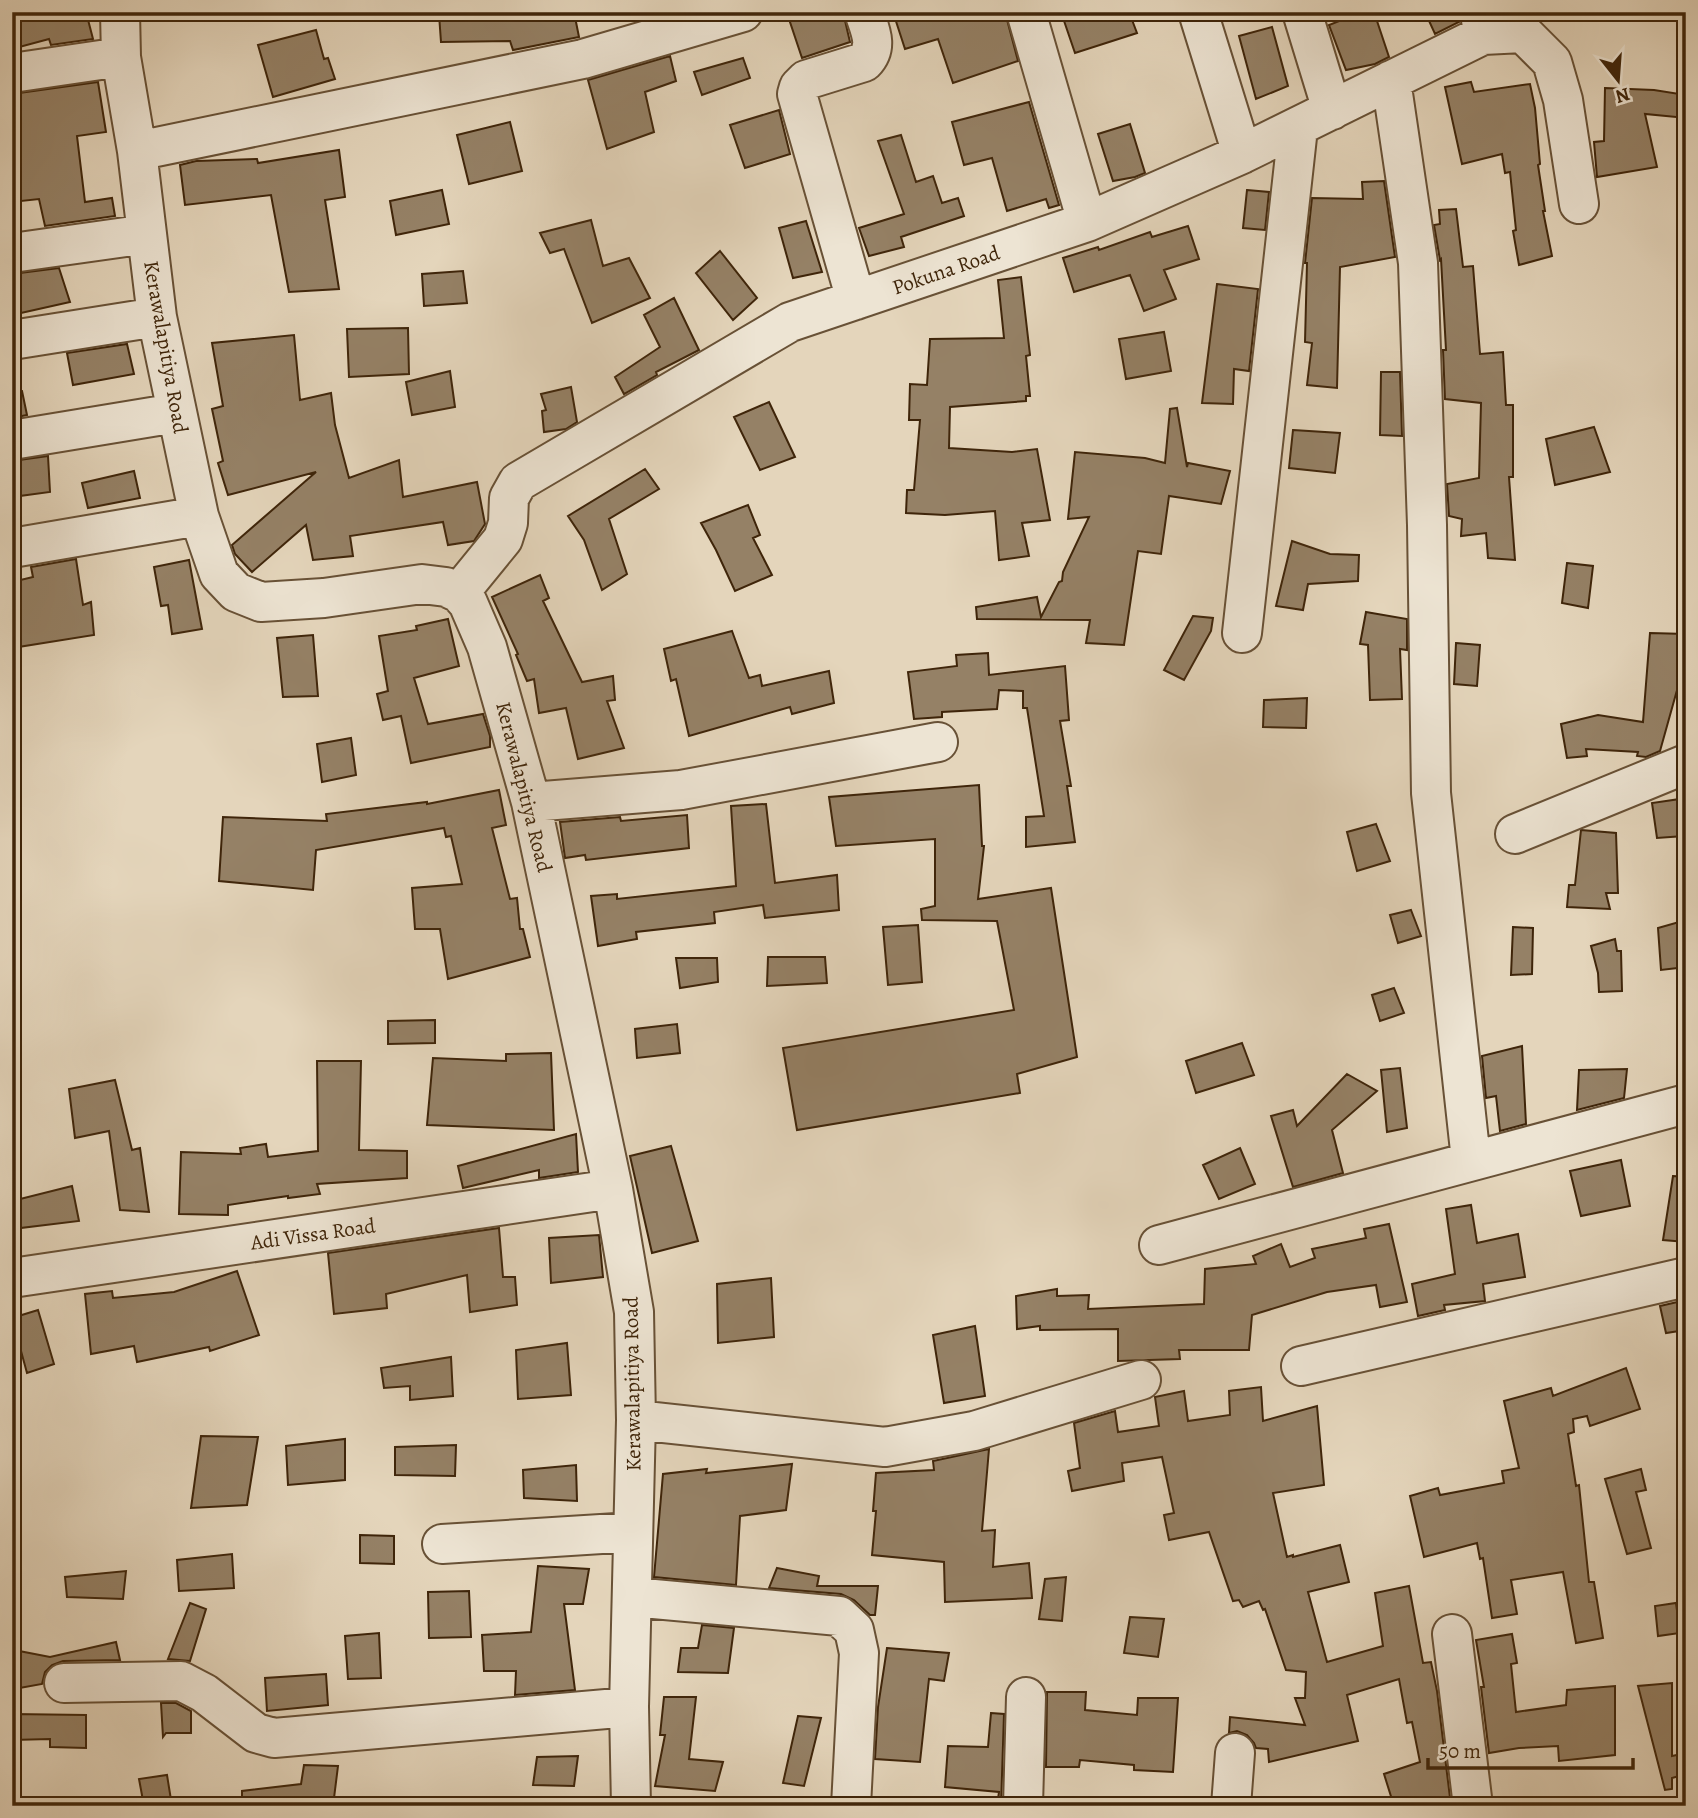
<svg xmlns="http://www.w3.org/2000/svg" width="1698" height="1818" font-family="Alegreya,serif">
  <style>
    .building { fill: #958166; stroke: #3f250a; stroke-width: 2 }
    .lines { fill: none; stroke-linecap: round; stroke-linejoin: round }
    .minor-casing { stroke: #685136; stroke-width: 42 }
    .minor { stroke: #ede4d3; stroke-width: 38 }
    .labels { text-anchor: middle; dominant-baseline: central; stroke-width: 6; stroke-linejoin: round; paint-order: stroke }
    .street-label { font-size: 21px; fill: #3f250a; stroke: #ede4d3 }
  </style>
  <rect width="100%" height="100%" fill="#e4d5bb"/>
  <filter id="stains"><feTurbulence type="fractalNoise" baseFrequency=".00286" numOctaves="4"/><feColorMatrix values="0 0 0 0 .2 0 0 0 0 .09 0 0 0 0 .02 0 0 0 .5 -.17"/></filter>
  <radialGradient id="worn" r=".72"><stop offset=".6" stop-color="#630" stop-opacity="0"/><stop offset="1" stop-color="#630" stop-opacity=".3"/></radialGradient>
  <!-- building -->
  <path class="building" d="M12,12h74l7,27 -42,6 -2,-6 -37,10z
    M453,12h121l5,25 -66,13 -3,-9 -69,1 -2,-28z
    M808,12h35l7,30 -48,16 -13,-39z
    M893,12h112l13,49 -65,22 -15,-44 -33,10z
    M1061,12h68l8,21 -62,20z
    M1362,12h12l15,45 -14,7 -29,6 -17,-45z
    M1425,12h34v10l-24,12z
    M1272,27l16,59 -32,13 -17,-63z
    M316,30l8,29 4,-1 7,21 -62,18 -15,-52z
    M670,56l6,25 -31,11 9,40 -47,17 -19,-69z
    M743,58l7,20 -48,17 -8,-23z
    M98,82l8,50 -29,4 8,66 27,-4 3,18 -70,10 -6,-27 -27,3v-108z
    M1471,82l3,10 56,-8 5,24 5,56 -2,1 7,46h-2l9,45 -33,9 -6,-34 3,-1 -6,-58 -5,1 -3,-19 -40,10 -17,-77z
    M1605,88l49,2 32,5v23l-41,-4 12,53 -60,10 -3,-35 10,-1z
    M1029,102l30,103 -10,3 -3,-9 -39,12 -15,-53 -28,7 -12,-43z
    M779,110l11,44 -45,14 -15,-43z
    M510,122l12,49 -53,13 -12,-49z
    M1130,124l15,49 -10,4 -22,4 -15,-47z
    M901,135l15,47 17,-6 9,27 16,-5 6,18 -63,21 3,10 -35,9 -10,-28 45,-14 -26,-73z
    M339,150l6,47 -20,3 14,89 -50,3 -18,-97 -86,10 -5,-40 16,-4 61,-2 1,4z
    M1384,181l11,76 -55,10 -3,121 -30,-3 5,-42 -7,-1 2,-79h-2l7,-65 51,1 -1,-17z
    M442,190l7,34 -53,11 -6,-34z
    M1247,190l22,2 -4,38 -22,-2z
    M1456,209l7,58 10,-1 7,88 23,-2 3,53h7v72h-4l6,83 -27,-2 -2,-25 -25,3 1,-17 -13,-3 -2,-32 32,-6 2,-75 -36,-4 -2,-49h3l-5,-91 -1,1 -6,-35 6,-1 -1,-14z
    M591,220l12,46 26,-8 21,40 -58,25 -28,-74 -14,4 -10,-20z
    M806,221l16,51 -29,6 -14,-50z
    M1188,226l11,33 -35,11 12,29 -32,12 -14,-36 -56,17 -11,-34 35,-11 1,3 51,-18 2,5z
    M720,251l37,47 -24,22 -37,-47z
    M59,268l11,34 -58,13v-41z
    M463,271l4,32 -43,3 -2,-32z
    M1021,277l9,78 -4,1 4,40h-4v5l-76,6 -1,41 63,4 25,-3 13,71 -28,3 7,33 -30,4 -4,-49 -50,4 -39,-2 1,-23h7l6,-70h-11l1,-36 17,1 3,-46 74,-1 -6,-58z
    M1217,284l41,5 -9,82 -15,-2 -1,35 -31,-1z
    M674,298l25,52 -43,22 1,3 -33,19 -9,-17 45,-30 -16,-32z
    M408,328l1,46 -60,3 -2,-48z
    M1164,332l7,39 -45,8 -7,-40z
    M294,335l6,65 31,-7 4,32 14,53 50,-18 4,37 74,-15 8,42 -11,17 -26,4 -5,-23 -93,14 3,20 -40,4 -7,-35 -54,47 -17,-18 -3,-9 84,-73 -88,23 -10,-32 5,-2 -11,-52 11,-3 -11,-63z
    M127,344l7,30 -61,11 -6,-32z
    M450,371l5,36 -43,8 -6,-33z
    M1381,372h19l2,64 -22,-1z
    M571,387l6,35 -11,7 -22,3 -2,-21 4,-1 -5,-16z
    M22,391l5,24 -15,3v-26z
    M769,402l26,55 -35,13 -26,-53z
    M1177,408l10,59 1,-4 42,8 -9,33 -52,-8 -8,58 -23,-3 -14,94 -38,-2 4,-23 -113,-1 -1,-12 61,-10 4,20 18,-35 3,-1 1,-9 26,-55 -21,2 7,-67 70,6 20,5 5,-54z
    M1594,427l16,45 -55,13 -9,-46z
    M1293,430l47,3 -5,40 -46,-5z
    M48,456l2,36 -38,5v-36z
    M645,469l14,20 -50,30 18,55 -25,16 -18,-50 -16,-24z
    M134,471l6,27 -52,10 -6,-25z
    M748,505l12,30 -7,3 19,37 -37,16 -19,-41 -15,-27z
    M1292,541l38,13 29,1 -1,26 -50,3 -5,26 -27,-4z
    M76,559l7,46 8,-3 3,33 -82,13v-66l21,-5 -2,-10z
    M189,560l13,69 -30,5 -4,-29 -7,1 -7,-39z
    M1567,563l26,3 -5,42 -26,-5z
    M540,575l9,23 -6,3 39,81 31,-6 2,24 -8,1 17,47 -46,11 -12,-51 -27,5 -5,-34 -7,2 -11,-26 2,-1 -26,-57z
    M1366,612l41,7v31l-7,-1 2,50 -32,1 -2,-55 -8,-1z
    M1193,616l20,2 -2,13 -27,49 -20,-10z
    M448,619l11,47 -45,12 14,46 55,-10 7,22v11l-79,16 -10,-47 -18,4 -6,-26 11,-3 -9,-55 38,-6 -1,-4z
    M732,631l17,47 11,-3 2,11 67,-15 5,32 -42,11 -2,-7 -101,29 -13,-57 -5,2 -7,-32z
    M1650,633l36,1v49h-7l-19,68 -14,6 -9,-1 1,-4 -52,-3 1,7 -20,2 -6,-34 37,-9 45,7z
    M313,635l5,61 -35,1 -6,-59z
    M1456,643l24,2 -3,41 -23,-2z
    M988,653l1,22 76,-9 4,54 -9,1 11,65h-4l8,56 -49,5v-30l18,-1 -17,-108h-4v-17l-24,-1 -2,19 -55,3v5l-28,2 -6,-47 49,-6 -1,-11z
    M1307,698l-1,30 -43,-1 1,-27z
    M351,738l5,37 -34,7 -5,-38z
    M979,785l3,61h2l-6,53 73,-11 26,169 -60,17 3,19 -223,37 -14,-82 231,-38 -17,-89 -75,-1 -1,-11 14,-3v-67l-99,7 -7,-49z
    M499,790l7,35 -14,3 18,71 7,-1 3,31h3l7,28 -82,22 -8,-50h-25l-3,-41 50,-4 -11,-48 -5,1 -2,-9 -128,22 -3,40 -94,-9 4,-64 104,4 -1,-7 101,-12v2z
    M1680,799l4,37 -27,2 -5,-35z
    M766,804l9,79 62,-8 2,35 -74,8 -2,-13 -49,7 1,11 -79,9 1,7 -39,7 -7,-50 26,-2v5l119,-13 -5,-80z
    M687,815l2,33 -103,12 -1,-5 -20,3 -5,-36 60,-5 1,4z
    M1376,824l14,37 -33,10 -10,-39z
    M1581,830l35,3 2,60h-12l4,16 -43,-2 2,-22h6z
    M1411,910l10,26 -23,7 -8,-28z
    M1679,922l3,1 4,44 -25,3 -3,-42z
    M918,925l4,57 -34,3 -5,-58z
    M1513,927l20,1 -1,46 -21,1z
    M1615,939l2,12h4l1,40 -23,1 -1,-19 -7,-27z
    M768,957h57l2,26 -60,3z
    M676,958h41l1,24 -38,6z
    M1394,988l10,25 -24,8 -8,-26z
    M435,1020v23l-47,1v-23z
    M677,1024l3,29 -43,5 -2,-29z
    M1242,1043l12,32 -58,18 -10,-32z
    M1522,1046l4,78 -26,7 -4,-35 -10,2 -4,-42z
    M551,1053l3,77 -127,-5 6,-67 73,3v-7z
    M317,1061h44l-2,89 48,1v27l-90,6 3,10 -32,4v-2l-60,9v10l-49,-1 2,-62 60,2 -1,-6 26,-4 2,13 50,-6z
    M1400,1068l7,60 -20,4 -6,-62z
    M1627,1069l-3,29 -47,12 2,-40z
    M1347,1074l30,17 -45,39 11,43 -50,14 -22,-71 22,-6 4,16z
    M115,1080l17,70 8,-2 9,64 -29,-2 -11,-79 -34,7 -6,-49z
    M576,1134l2,38 -39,6v-8l-76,18 -5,-22z
    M671,1146l27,95 -46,12 -22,-97z
    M1240,1148l15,36 -36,15 -16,-34z
    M1621,1160l9,46 -49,10 -11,-45z
    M1673,1176l13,1v65l-23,-2z
    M72,1186l7,35 -67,8v-28z
    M1471,1205l6,38 41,-9 7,43 -42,7 2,17 -41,4 1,5 -27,6 -6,-32 43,-10 -9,-65z
    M1389,1224l18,78 -27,5 -4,-22 -49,7 -75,23 -3,35h-70l1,9 -62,2v-32l-78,1v-4l-23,3 -1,-33 41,-7v7l32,-1 -1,14 116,-5 1,-35 51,-5 -3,-8 28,-12 9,23 25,-9 -3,-9 54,-11 -2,-9z
    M499,1228l4,49h12l2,28 -47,7 -3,-37 -81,19 1,14 -53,6 -6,-61z
    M599,1235l4,42 -52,6 -2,-45z
    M237,1271l22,64 -49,16 -1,-4 -72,15 -3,-16 -43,8 -6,-60 27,-3 1,7 61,-6z
    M771,1278l3,59 -56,6 -1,-59z
    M1686,1300v30l-20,3 -6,-27z
    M38,1310l16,54 -27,9 -15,-55z
    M975,1326l10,70 -41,7 -11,-68z
    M567,1343l4,52 -53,4 -2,-49z
    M451,1357l2,39 -43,4v-14l-26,2 -3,-20z
    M1626,1368l14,41 -50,17 -3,-10 -14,3 1,13 -6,2 8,52 3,-1 10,97h5l9,56 -27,5 -13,-71 -52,8 6,34 -25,4 -9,-60 -3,1 -3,-16 -53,14 -14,-61 28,-8 2,7 64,-12 -2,-12 17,-3 -15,-67 47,-13 2,8z
    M1261,1387l2,34 54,-15 7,79 -51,8 14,64 6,-2v2l47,-12 9,37 -41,10 19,70 56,-16 -8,-53 34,-7 14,77 8,-1 6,29 14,115h-57l-10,-32 36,-12 -8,-40 -5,1 -8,-44 -52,16 11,46 -89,21 -1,-13 -12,-1 -2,-5 -7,-8 -10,-4 -8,2 1,-16 75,8 -10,-27h10l1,-26 -20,-2 -21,-61 -2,1 -4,-9 -16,6 -4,-7 -6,1 -24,-69 -40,8 -5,-25 10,-2 -12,-56 -40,6 2,18 -52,10 -4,-20 12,-3 -6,-45 41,-12 3,21 41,-6 -4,-29 29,-6 4,30 42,-6 -1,-24z
    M201,1436l57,1 -11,68 -56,3z
    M345,1439v41l-57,5 -2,-39z
    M456,1445l-1,31 -60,-1v-28z
    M989,1449l-7,82 13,-1 -2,37 36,-4 3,35 -87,4 -1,-40 -72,-7 4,-44h-3l3,-38 58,-3 -1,-9z
    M792,1464l-6,46 -46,6 -4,69 -82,-8 9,-103 44,-5 -1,4z
    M576,1465l1,36 -53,-3 -1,-28z
    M1641,1469l5,21 -10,2 15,56 -24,6 -22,-75z
    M360,1535l34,1v28l-34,-1z
    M232,1554l2,34 -55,3 -2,-31z
    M538,1566l51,3 -6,35h-19l11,86 -60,5 1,-24h-32l-2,-36 49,-3z
    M777,1568l42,8 -2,10h61l-3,29h-5l-16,-15 -13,-6 -72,-6z
    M126,1571l-3,28 -56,-2 -2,-20z
    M1066,1577l-4,44 -23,-2 6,-40z
    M469,1591l2,46 -42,1 -1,-46z
    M190,1603l16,6 -16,52 -22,-2z
    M1676,1603l4,30 -22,3 -3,-30z
    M1130,1617l34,2 -6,38 -34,-4z
    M702,1625l32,3 -6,45 -50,-1 3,-24h17z
    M379,1633l2,45 -33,1 -3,-43z
    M1512,1634l5,29 -6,1 5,48 50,-7 1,-15 48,-4v69l-56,6 -1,-15 -39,2 -30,5 -8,-66h3l-8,-47z
    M116,1642l4,18 -57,1 -11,4 -7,7 -3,12 -28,5 5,-38 31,6z
    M887,1648l62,5 -5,28 -15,-2 -9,83 -45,-3 3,-52z
    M326,1674l2,31 -61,6 -2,-33z
    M1672,1683v73l14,-3v21l-14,4v11l-7,1 -27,-104z
    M1047,1692h39l-1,18 52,5 1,-17h40l-5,74 -39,-2v-5l-54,-5 -1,7h-33z
    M664,1697h32l-7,62 34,3 -8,29 -60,-5 10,-51h-5z
    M161,1703h15l15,8v22h-25l-3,4z
    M991,1713l13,1 -3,92h-4l2,-14 -54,-5 3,-41 40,1z
    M12,1714l74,1v33l-36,-1v-8l-38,1z
    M798,1716l23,2 -17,68 -21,-3z
    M578,1756l-4,30 -41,-1 4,-28z
    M304,1765l34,1 -5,40h-91v-15l59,-7z
    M167,1775l5,31h-28l-5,-27z"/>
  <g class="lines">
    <defs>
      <path id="minor" d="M120,12l1,45 16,94 20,166 42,199 20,58 17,18 25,10 63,-4 98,-14 24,3 13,6 9,10 19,44 44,155 82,387 21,123 2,108 -7,287 2,99
        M1026,12l61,210
        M1198,12l44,142
        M1302,12l30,98
        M1483,35l40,-2 29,29 11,38 16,104
        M12,73l109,-16
        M1391,80l27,183 9,262 4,268 40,367
        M137,151l446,-92 160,-47
        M12,253l135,-19
        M856,300l-59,-206 2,-7 7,-7 58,-18c15,-15 6,-32 0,-50
        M12,340l145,-23
        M12,440l164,-27
        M12,548l187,-32
        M459,593l44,-54 5,-16 1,-25 9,-16 272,-160 297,-100 155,-68 241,-119 -3,-23
        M1242,633l56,-505
        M531,802l150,-12 257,-48
        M1515,834l171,-70
        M1159,1245l527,-141
        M12,1278l601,-89
        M1301,1366l385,-89
        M636,1420l249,27 89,-16 167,-51
        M442,1544l191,-12
        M632,1597l207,19 15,14 5,23 -8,153
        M1452,1634l21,172
        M64,1683l117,-2 23,12 52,40 18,5 355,-31
        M1023,1806l3,-109
        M1231,1806l4,-53"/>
    </defs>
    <!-- minor casing -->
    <use href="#minor" class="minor-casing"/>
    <!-- minor -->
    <use href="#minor" class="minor"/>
  </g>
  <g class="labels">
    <!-- street labels -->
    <g class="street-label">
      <text transform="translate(946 270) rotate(-19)">Pokuna Road</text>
      <text transform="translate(166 347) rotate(80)">Kerawalapitiya Road</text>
      <text transform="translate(524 787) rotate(76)">Kerawalapitiya Road</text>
      <text transform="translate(313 1234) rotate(-8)">Adi Vissa Road</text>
      <text transform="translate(632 1384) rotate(-91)">Kerawalapitiya Road</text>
    </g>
  </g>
  <!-- margin -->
  <rect width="1698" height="1818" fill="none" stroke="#e4d5bb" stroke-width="42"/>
  <rect x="14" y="14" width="1670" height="1790" fill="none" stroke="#3f250a" stroke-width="3.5"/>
  <rect x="21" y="21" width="1656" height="1776" fill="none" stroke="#3f250a" stroke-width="2"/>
  <!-- north arrow -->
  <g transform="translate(1618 80) rotate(163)" stroke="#ede4d3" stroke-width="5" paint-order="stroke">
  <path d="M0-5L12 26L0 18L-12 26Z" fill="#3f250a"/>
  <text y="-10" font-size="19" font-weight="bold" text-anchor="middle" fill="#3f250a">N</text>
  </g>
  <!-- scale -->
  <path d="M1428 1758v10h205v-10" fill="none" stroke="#3f250a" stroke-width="3.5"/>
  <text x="1439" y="1758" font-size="21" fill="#3f250a" stroke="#ede4d3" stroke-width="5" paint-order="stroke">50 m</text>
  <rect width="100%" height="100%" filter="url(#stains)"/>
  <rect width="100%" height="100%" fill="url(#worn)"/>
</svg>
